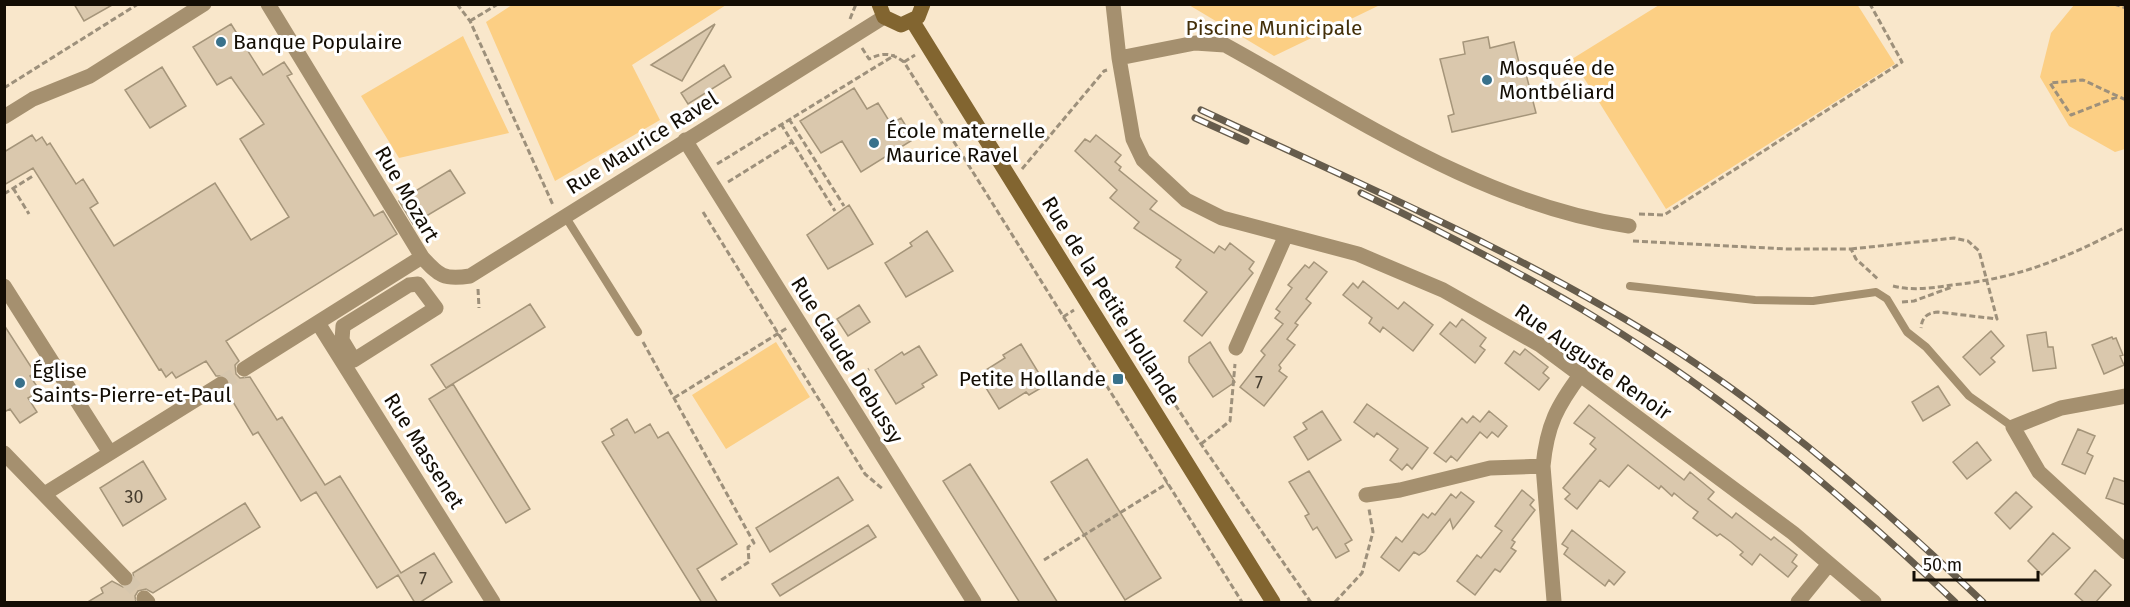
<svg xmlns="http://www.w3.org/2000/svg" width="2130" height="607" font-family="'Fira Sans',sans-serif">
  <style>
    .green { fill: #fccf84 }
    .building { fill: #dac8ad; stroke: #a5957a; stroke-width: 1.5 }
    .lines { fill: none; stroke-linecap: round; stroke-linejoin: round }
    .street-tunnel { stroke: #d6c6ad; stroke-width: 15; stroke-dasharray: 15 8; stroke-linecap: butt }
    .path { stroke: #9d907b; stroke-width: 3; stroke-dasharray: 6 3; stroke-linecap: butt }
    .lane { stroke: #a5906f; stroke-width: 8 }
    .street { stroke: #a5906f; stroke-width: 15 }
    .secondary { stroke: #826530; stroke-width: 15 }
    .rail-casing { stroke: #665c4c; stroke-width: 7 }
    .rail { stroke: #fff; stroke-width: 4.5; stroke-dasharray: 14; stroke-linecap: butt }
    .poi-dot { fill: #38718b; stroke: #fff; stroke-width: 2 }
    .labels { text-anchor: middle; dominant-baseline: central; stroke-width: 6; stroke-linejoin: round; paint-order: stroke }
    .number-label { font-size: 18px; fill: #453c2e }
    .park-label { font-size: 21px; fill: #432f09; stroke: #fff }
    .poi-label { font-size: 21px; fill: #130d04; stroke: #fff; text-anchor: start }
    .street-label { font-size: 21px; fill: #130d04; stroke: #fff }
  </style>
  <rect width="100%" height="100%" fill="#f9e7cb"/>
  <!-- green -->
  <path class="green" d="M1857,4l38,60 -229,145 -94,-150 87,-54z
    M726,5l-94,60 28,55 -105,61 -69,-159 26,-17z
    M1189,5h191l-106,51z
    M2074,5h51v144l-10,3 -46,-26 -29,-49 11,-44z
    M463,36l46,97 -110,25 -38,-62z
    M776,342l34,55 -84,52 -34,-54z"/>
  <!-- building -->
  <path class="building" d="M74,4h40l-30,17z
    M231,24l32,51 21,-13 8,12 -5,2 87,140 9,-5 14,23 -171,107 13,20 -4,4 1,9 4,4 10,-1 27,43 5,-3 43,68 15,-9 61,97 33,-20 18,29 -33,21h-4l-17,-28 -21,13 -61,-96 -15,9 -43,-69 -5,3 -26,-43 4,-9 -5,-7h-10l-10,-15 -30,17 -4,-6 -6,5 -5,-8 -2,1 -126,-202 -29,17v-33l28,-17 4,6 6,-4 5,8 3,-2 26,41 7,-5 15,24 -8,5 24,38 101,-63 36,57 38,-23 -49,-78 24,-15 -33,-47 -14,8 -24,-38z
    M715,24l-33,57 -31,-16 39,-25z
    M1488,37l2,11 24,-6 8,33 4,-1 10,39 -84,19 -4,-16 6,-2 -14,-55 25,-5 -2,-12z
    M724,65l7,12 -43,27 -7,-11z
    M162,67l24,39 -36,22 -25,-38z
    M854,88l13,21 11,-6 13,21 10,-6 13,21 -53,33 -19,-31 -21,12 -21,-32z
    M1096,135l25,20 -6,7 6,5 -2,3 38,31 -7,8 64,44 5,-7 6,4 5,-7 24,19 -5,7 4,4 -51,63 -18,-15 23,-29 -31,-25 5,-7 -47,-32 5,-6 -29,-24 7,-8 -42,-39 10,-12 5,3z
    M450,170l15,23 -52,31 -14,-23z
    M849,205l24,39 -45,25 -21,-34z
    M927,231l26,40 -47,26 -21,-34 27,-17 -2,-3z
    M1314,262l13,10 -21,27 5,4 -16,20 3,2 -11,14 8,6 -16,20 2,3 -2,3 8,6 -23,29 -24,-19 25,-32 -4,-4 22,-27 -8,-6 5,-6 -4,-3 16,-21 -4,-3 17,-20 4,3z
    M1363,281l35,28 6,-7 29,23 -20,26 -30,-24 -3,5 -11,-9 3,-5 -29,-23 10,-12 5,5z
    M530,304l15,23 -99,61 -15,-23z
    M859,305l11,17 -22,14 -11,-17z
    M1462,319l24,19 -6,8 5,4 -10,13 -35,-29 10,-12 6,5z
    M4,325l31,48 -5,3 10,15 -12,7 9,14 -17,11 -10,-14 -6,3z
    M1991,331l13,15 -13,12 4,4 -15,13 -17,-18z
    M2046,332l2,15h5l3,21 -23,3 -6,-36z
    M2112,337l1,2 3,-1 7,17 -3,1 4,9 -20,9 -12,-29z
    M1210,342l25,40 -22,15 -24,-35v-5z
    M1021,344l25,41 -17,10 -3,-3 -27,17 -21,-34 27,-17 -2,-3z
    M919,346l18,29 -15,9 2,3 -28,17 -21,-34 27,-18 2,3z
    M1525,349l23,18 -5,6 6,5 -10,12 -34,-27 9,-12 6,4z
    M453,384l77,125 -24,14 -77,-124z
    M1938,386l12,19 -27,16 -11,-19z
    M1367,404l61,44 -16,21 -5,-5 -5,6 -12,-10 8,-11 -21,-16 -3,4 -20,-15z
    M1589,405l95,75 6,-8 24,20 -6,7 24,19 4,-5 35,27 3,-3 23,18 -5,7 5,4 -9,11 -28,-23 -8,11 -12,-10 3,-3 -12,-10 -11,-8 -3,2 -24,-18 5,-6 -12,-9 -12,-10 -2,3 -11,-10 -2,3 -31,-24 -19,22 -9,-7 -23,29 -12,-10 5,-5 -7,-6 33,-39 -6,-5 5,-6 -21,-15z
    M1322,411l19,29 -33,20 -14,-23 13,-8 -4,-6z
    M1489,411l18,15 -9,11 -6,-5 -5,6 -7,-6 -23,29 -6,-5 -5,6 -12,-9 28,-35 5,5 6,-7 7,6z
    M627,419l8,14 15,-9 8,14 10,-6 69,112 -40,25 21,34h-16l-100,-161 12,-7 -3,-6z
    M2078,429l17,7 -8,17 6,3 -8,18 -23,-10z
    M1977,442l14,18 -24,19 -14,-17z
    M1087,459l74,119 -36,22 -74,-118z
    M143,461l23,38 -43,27 -23,-38z
    M970,464l23,36 65,103h-38l-77,-122z
    M1309,471l43,69 -7,4 4,7 -13,7 -19,-31 -4,3 -8,-14 4,-2 -20,-32z
    M838,477l15,23 -83,52 -14,-24z
    M2114,478l12,4v23l-20,-7z
    M1522,490l12,10 -4,5 5,5 -23,30 3,2 -4,6 5,3 -16,21 -5,-3 -20,26 -18,-14 20,-26 4,3 21,-27 -7,-5z
    M1461,492l13,10 -21,27 -3,-10 -25,32 -6,4 -5,-3 -15,19 -18,-14 15,-20 6,5 21,-28 5,4 4,-5 3,2 16,-21 5,4z
    M2016,492l16,15 -22,22 -15,-16z
    M245,503l15,24 -107,66 -7,-4 -8,2 -3,5 1,7h-50l17,-10 -2,-5 11,-7 11,6 8,-2 3,-5 -1,-7z
    M868,525l8,12 -96,59 -8,-12z
    M1572,530l53,42 -11,13 -5,-5 -4,6 -41,-32 4,-6 -6,-4z
    M2053,533l17,15 -28,27 -14,-14z
    M2095,570l16,15 -16,18h-10l-10,-9z"/>
  <g class="lines">
    <!-- street-tunnel -->
    <path class="street-tunnel" d="M221,384l23,-15
      M125,578l19,20"/>
    <!-- path -->
    <path class="path" d="M457,4l13,17 83,184
      M2114,4l12,4
      M850,19l6,-15
      M470,21l28,-17
      M862,48l7,11c14,-7 23,-6 35,3l338,540
      M904,62l11,-7
      M4,88l134,-84
      M2117,97l-46,18 -21,-32 33,-3 43,20
      M789,119l55,87
      M781,124l54,87
      M717,164l178,-109
      M1022,169l82,-98 3,-1
      M728,182l64,-40
      M13,188l16,26
      M4,194l29,-18
      M703,212l162,262 19,16
      M1639,214l25,1 238,-153 -32,-58
      M1633,241l154,8h64l5,10 23,21
      M1851,249l103,-11 14,3 11,10 18,68 -59,-7c-11,1 -16,5 -17,16
      M1893,286c19,5 40,2 59,-1 69,-7 113,-27 174,-58
      M478,289l1,19
      M1902,302l12,-1 38,-14
      M1111,307l90,137 109,157
      M1063,317l11,-7
      M643,342l111,201 -6,4 1,15 -28,18
      M853,379l16,-10
      M674,398l113,-70
      M1201,444l29,-23 5,-57
      M1044,560l124,-77
      M1307,602h5
      M1335,602l27,-29 11,-41 -4,-23"/>
    <!-- lane -->
    <path class="lane" d="M565,216l73,116
      M1630,286l125,14 58,1 63,-9 11,7 20,33 19,15 43,49 44,31"/>
    <!-- street -->
    <path class="street" d="M268,4l154,253c17,19 22,23 48,19l414,-259
      M1113,4l6,54 14,81 10,21 43,40 36,18 136,36 85,36 97,55 253,188 81,69
      M1119,58l76,-15 30,2c129,71 256,159 404,181
      M4,117l29,-18 57,-23 114,-72
      M685,140l289,462
      M418,284l18,24 -82,52 -12,-20 1,-14 66,-41z
      M4,286l106,167
      M318,323l175,279
      M1236,348l50,-113
      M244,369l178,-112
      M2126,396l-65,12 -48,19 26,45 87,80
      M4,453l121,125
      M46,493l175,-109
      M1366,495l34,-5 90,-22 53,-2
      M144,598l4,4
      M1554,601l-11,-135c4,-41 14,-60 38,-92
      M1798,602l31,-38"/>
    <!-- secondary -->
    <path class="secondary" d="M879,4l5,13 17,8 17,-8 5,-13
      M913,22l360,580"/>
    <defs>
      <path id="rail" d="M1201,110c163,76 328,146 479,243 110,72 208,159 303,249
        M1195,118l51,23
        M1361,193c81,39 162,80 240,128 129,79 245,177 354,281"/>
    </defs>
    <!-- rail casing -->
    <use href="#rail" class="rail-casing"/>
    <!-- rail -->
    <use href="#rail" class="rail"/>
  </g>
  <!-- markers -->
  <g class="poi-dot">
    <circle cx="221" cy="42" r="6"/>
    <circle cx="1487" cy="80" r="6"/>
    <circle cx="874" cy="143" r="6"/>
    <rect x="1112" y="373" width="12" height="12" rx="3"/>
    <circle cx="20" cy="383" r="6"/>
  </g>
  <g class="labels">
    <!-- number labels -->
    <g class="number-label">
      <text x="1259" y="383">7</text>
      <text x="134" y="497">30</text>
      <text x="423" y="579">7</text>
    </g>
    <!-- park labels -->
    <g class="park-label">
      <text x="1274" y="28">Piscine Municipale</text>
    </g>
    <!-- poi labels -->
    <g class="poi-label">
      <text x="233" y="42">Banque Populaire</text>
      <text x="1499" y="68">Mosquée de<tspan x="1499" dy="24">Montbéliard</tspan></text>
      <text x="886" y="131">École maternelle<tspan x="886" dy="24">Maurice Ravel</tspan></text>
      <text x="32" y="371">Église<tspan x="32" dy="24">Saints-Pierre-et-Paul</tspan></text>
      <text x="1106" y="379" text-anchor="end">Petite Hollande</text>
    </g>
    <!-- street labels -->
    <g class="street-label">
      <text transform="translate(642 143) rotate(-32)">Rue Maurice Ravel</text>
      <text transform="translate(407 194) rotate(60)">Rue Mozart</text>
      <text transform="translate(1111 301) rotate(58)">Rue de la Petite Hollande</text>
      <text transform="translate(847 360) rotate(58)">Rue Claude Debussy</text>
      <text transform="translate(1593 362) rotate(35)">Rue Auguste Renoir</text>
      <text transform="translate(424 451) rotate(58)">Rue Massenet</text>
    </g>
  </g>
  <!-- border -->
  <rect width="2130" height="607" fill="none" stroke="#130d04" stroke-width="12"/>
  <!-- scale -->
  <path d="M1914 571v9h124v-9" fill="none" stroke="#130d04" stroke-width="3"/>
  <text x="1923" y="571" font-size="18" fill="#130d04" stroke="#ffffff" stroke-width="4.5" paint-order="stroke">50 m</text>
</svg>
